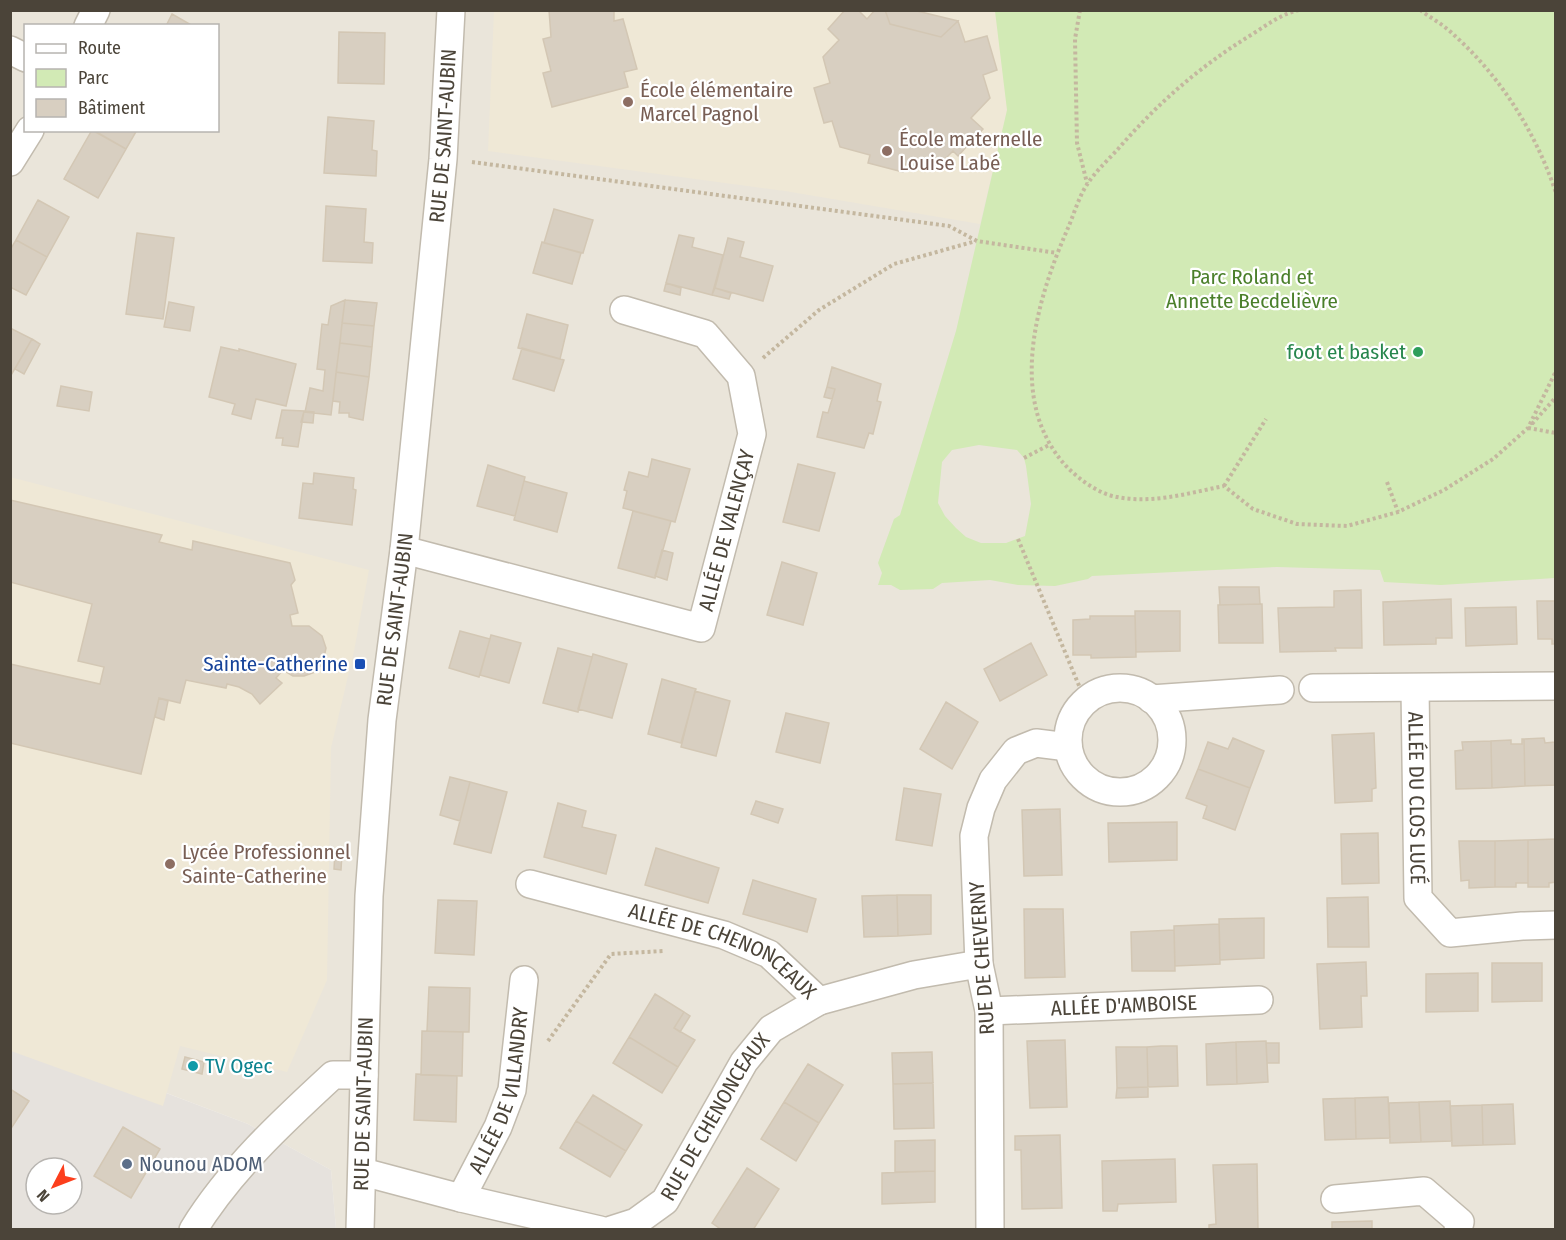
<svg xmlns="http://www.w3.org/2000/svg" width="1566" height="1240" font-family="'Fira Sans Condensed',sans-serif">
  <style>
    .residential { fill: #eae5da; fill-rule: evenodd }
    .industrial { fill: #e6e2dd; fill-rule: evenodd }
    .education { fill: #efe8d6 }
    .green { fill: #d2eab5; fill-rule: evenodd }
    .building { fill: #d8cfc1; stroke: #d3c7b4; stroke-width: 1.5 }
    .lines { fill: none; stroke-linecap: round; stroke-linejoin: round }
    .street-casing { stroke: #c2bbae; stroke-width: 30 }
    .path { stroke: #c4b79f; stroke-width: 4; stroke-dasharray: 3 3; stroke-linecap: butt }
    .street { stroke: #fff; stroke-width: 27 }
    .education-dot { fill: #8d6e63; stroke: #fff; stroke-width: 2 }
    .leisure-dot { fill: #2e9e5b; stroke: #fff; stroke-width: 2 }
    .transit-dot { fill: #1a4fb4; stroke: #fff; stroke-width: 2 }
    .culture-dot { fill: #0f9aa8; stroke: #fff; stroke-width: 2 }
    .service-dot { fill: #5c6f8a; stroke: #fff; stroke-width: 2 }
    .labels { text-anchor: middle; dominant-baseline: central; stroke-width: 4.5; stroke-linejoin: round; paint-order: stroke }
    .education-label { font-size: 21px; fill: #785e54; stroke: #fff; text-anchor: start }
    .street-label { font-size: 21px; fill: #4b4439; stroke: #fff }
    .park-label { font-size: 21px; fill: #4a7f2a; stroke: #fff }
    .leisure-label { font-size: 21px; fill: #27864d; stroke: #fff; text-anchor: end }
    .transit-label { font-size: 21px; fill: #164399; stroke: #fff; text-anchor: end }
    .culture-label { font-size: 21px; fill: #0d838f; stroke: #fff; text-anchor: start }
    .service-label { font-size: 21px; fill: #4e5e75; stroke: #fff; text-anchor: start }
  </style>
  <rect width="100%" height="100%" fill="#f6f3ec"/>
  <!-- residential -->
  <path class="residential" d="M10,11h1545v1218h-1219l-5,-59 -83,-46 -237,-90zM26,26h192v104h-192z"/>
  <!-- industrial -->
  <path class="industrial" d="M10,1034l238,90 83,46 5,59h-325zM36,1168h36v36h-36z"/>
  <!-- education -->
  <path class="education" d="M494,11h537l-51,213 -195,-33 -297,-40z
    M10,477l359,93 -15,81 -23,97 -4,232 -40,92 -107,-26 -17,60 -152,-55z"/>
  <!-- green -->
  <path class="green" d="M995,11h560v567l-114,7 -57,-3 -4,-12 -103,-3 -185,9 -4,3 -33,7 -37,-1 -28,-5 -48,3 -9,6 -33,1 -9,-5h-13l4,-12 -4,-10 16,-44 6,-4 56,-184 51,-221zM979,445l38,5 7,8 2,8 5,38 -6,32 -19,7h-25l-15,-6 -10,-9 -11,-12 -7,-13 4,-41 10,-12z"/>
  <!-- building -->
  <path class="building" d="M549,10h65v11l9,-2 14,50 -13,3 4,15 -76,20 -9,-34 8,-2 -8,-32 8,-2z
    M845,10h13l9,9 8,-9h10l5,14 51,13 17,-16 7,21 22,-6 10,34 -14,5 7,23 -19,20 12,11 -25,27 -5,-5 -20,20 -28,-7 -2,8 -35,-9 2,-8 -30,-8 -8,-26 -8,2 -10,-35 16,-5 -7,-26 16,-17 -11,-11z
    M885,10h28l45,11 -17,16 -51,-13z
    M172,14l21,12h-27z
    M339,32l46,1 -1,51 -46,-1z
    M328,117l46,4 -2,29 5,1 -1,25 -52,-3z
    M92,130l34,19 -28,49 -34,-19z
    M93,130h44l-11,19z
    M38,200l31,17 -22,40 -31,-17z
    M326,206l40,3 -2,33 9,1 -1,20 -49,-2z
    M554,209l39,11 -10,33 -39,-10z
    M137,233l37,5 -11,81 -37,-5z
    M679,235l15,3 -2,9 31,8 -11,40 -46,-12z
    M728,238l16,4 -4,15 33,9 -10,35 -48,-13z
    M16,240l31,17 -21,38 -16,-8v-37z
    M542,242l39,11 -9,31 -39,-11z
    M666,283l15,5 -1,7 -16,-4z
    M715,288l16,5 -2,6 -17,-4z
    M345,300l-14,115 -26,-3 5,-24 13,3 2,-21 -8,-1 5,-45 6,1 3,-19z
    M345,300l32,3 -3,23 -32,-3z
    M169,302l25,5 -4,24 -26,-4z
    M527,314l41,11 -8,34 -42,-11z
    M342,323l32,3 -2,21 -32,-4z
    M10,328l22,11 -22,38z
    M32,339l8,5 -16,30 -9,-5z
    M340,343l32,4 -3,30 -33,-5z
    M221,347l18,4v-2l57,15 -10,42 -30,-7 -5,20 -19,-5 3,-10 -26,-7z
    M522,348l42,12 -10,31 -41,-12z
    M832,367l49,17 -4,17 4,1 -8,32 -4,-1 -5,15 -47,-11 6,-25 5,1 7,-24 -8,-2z
    M336,372l33,5 -6,43 -14,-3v-4h-10l1,-11 -7,-1z
    M61,386l31,6 -3,19 -32,-5z
    M827,387l8,2 -3,10 -8,-2z
    M282,410l22,1 -6,36 -16,-2 1,-7h-7z
    M304,411l10,1 -1,11 -12,-1z
    M652,459l38,10 -15,53 -52,-14 4,-17 -3,-1 5,-18 19,5z
    M798,464l37,9 -16,58 -36,-9z
    M488,465l37,12 -10,39 -38,-10z
    M314,473l40,5 -1,11 3,1 -4,35 -53,-7 4,-35 10,1z
    M524,481l43,12 -10,39 -43,-12z
    M10,500l152,35 -3,7 33,8 1,-9 97,22 5,17 -4,5 7,28 -8,2 2,11h17l13,10 4,12 -3,15 -8,9 -11,4h-11l-10,-6 -7,8 6,5 -22,21 -8,-10 -13,-7 -12,-3 -1,4 -40,-8 -6,23 -21,-5 -18,76 -131,-31v-79l90,20 4,-17 -26,-6 14,-57 -82,-22z
    M633,511l38,10 -16,57 -37,-10z
    M662,550l11,3 -6,27 -12,-4z
    M782,562l35,11 -14,52 -36,-10z
    M1219,587h40l1,17 -40,1z
    M1361,590l1,58h-27l1,3 -56,1 -2,-44 56,-1v-16z
    M1451,599l1,39h-16v6l-52,1 -1,-43z
    M1537,601h19v43h-4v-5h-14z
    M1262,604l1,39h-44l-1,-38z
    M1516,607l1,37 -51,2 -1,-38z
    M1135,611h45v40l-44,1z
    M1090,616h45l1,41 -45,1v-3h-18v-35l17,-1z
    M460,631l30,8 -11,38 -30,-9z
    M491,635l30,8 -12,40 -29,-8z
    M1031,643l16,32 -47,26 -16,-32z
    M558,648l34,9 -14,55 -35,-9z
    M593,654l34,10 -15,54 -34,-9z
    M662,679l34,10 -15,54 -33,-9z
    M695,691l35,10 -14,55 -35,-9z
    M159,698l9,3 -4,19 -9,-3z
    M946,702l32,20 -26,47 -32,-20z
    M786,713l43,10 -9,40 -44,-11z
    M1374,733l2,55 -4,1v12l-37,2 -3,-68z
    M1233,738l31,13 -14,37 -52,-19 10,-27 20,7z
    M1544,738l1,5 10,-1 1,-4v47l-31,1 -1,-47z
    M1522,739h2l1,47 -33,2 -1,-47 20,-1v4h11z
    M1491,741l1,47 -36,1 -1,-38 8,-1 -1,-8z
    M1198,769l52,19 -15,42 -32,-12 4,-12 -21,-8z
    M450,777l20,5 -10,39 -20,-6z
    M470,782l37,10 -16,61 -37,-9z
    M904,788l37,6 -9,52 -36,-6z
    M756,801l27,8 -5,14 -27,-9z
    M558,803l28,8 -4,16 34,8 -10,39 -62,-17z
    M1060,809l2,66 -38,1 -2,-66z
    M1177,822v38l-68,2 -1,-39z
    M1378,833l1,50 -37,1 -1,-50z
    M1556,839v43l-7,1v4h-21v-47z
    M1528,840v43h-12v4h-21v-46z
    M1459,841h36v46l-26,1v-8l-8,1z
    M656,848l63,20 -11,35 -63,-18z
    M335,852l7,1 -1,17 -7,-1z
    M753,880l63,19 -9,33 -64,-18z
    M897,895h34v39l-33,2z
    M897,895l1,41 -34,1 -2,-41z
    M1368,897l1,50h-41l-1,-49z
    M438,900l39,1 -3,54 -39,-2z
    M1024,909h39l2,68 -40,1z
    M1264,918v40l-44,2 -1,-41z
    M1219,924l1,40 -45,2 -1,-40z
    M1174,930l1,41h-43l-1,-39z
    M1366,962l1,34h-6l1,31 -42,2 -3,-65z
    M1492,963h50v38l-50,1z
    M1478,973v38l-52,1v-38z
    M429,987l41,1 -1,44 -42,-1z
    M655,994l29,18 -10,16 21,12 -17,27 -49,-30z
    M684,1012l6,4 -10,16 -6,-4z
    M422,1031l41,1 -1,44 -41,-1z
    M629,1037l49,30 -16,26 -49,-30z
    M1065,1040l2,67 -37,1 -3,-67z
    M1266,1041l2,41 -31,2 -1,-42z
    M1236,1042l1,42 -30,1 -1,-41z
    M1266,1043h13v20h-12z
    M1161,1046h16l1,40 -30,1 -1,-40z
    M1116,1047h31l1,40 -31,1z
    M932,1052l1,31 -40,1 -1,-31z
    M185,1057l19,5 -2,12 -20,-5z
    M808,1064l35,21 -24,38 -35,-21z
    M416,1074l41,2 -1,46 -42,-2z
    M933,1083l1,45 -40,1 -1,-45z
    M1148,1087v10l-32,1 1,-10z
    M10,1089l19,12 -19,29z
    M593,1095l49,30 -16,26 -50,-30z
    M1388,1097l2,41 -34,1 -1,-41z
    M1355,1098l1,41 -31,1 -2,-41z
    M1450,1101l2,40 -31,1 -2,-40z
    M784,1102l35,21 -23,38 -35,-22z
    M1419,1102l2,40 -31,1 -1,-40z
    M1513,1104l2,40 -32,1 -1,-40z
    M1482,1105l1,40 -31,1 -2,-40z
    M576,1121l50,30 -16,26 -50,-29z
    M123,1127l37,22 -29,49 -37,-22z
    M1060,1135l2,73 -40,1 -1,-59h-6v-14z
    M935,1140v31l-40,1v-31z
    M1175,1159l1,43 -58,2 -1,7h-14l-1,-50z
    M1257,1164l1,66h-49v-5l7,-1 -3,-59z
    M747,1168l32,21 -26,41h-31l-10,-7z
    M935,1171v31l-53,2v-31z
    M1372,1221v9h-40v-8z"/>
  <g class="lines">
    <defs>
      <g id="street">
        <path d="M88,26l8,-16"/>
        <path d="M10,50l16,8"/>
        <path d="M10,162l20,-32"/>
        <path id="s1" d="M404,550l297,78 51,-194 -11,-58 -36,-42 -81,-24"/>
        <circle cx="1120" cy="740" r="52"/>
        <path d="M1313,688l243,-2"/>
        <path id="s2" d="M1415,688l3,210 32,35 72,-7 34,-1"/>
        <path d="M1151,699l129,-9"/>
        <path id="s3" d="M530,884l194,51 45,19 50,47 95,-26 65,-11"/>
        <path id="s4" d="M989,1011l270,-11"/>
        <path d="M363,1172l98,26 139,32"/>
        <path id="s5" d="M461,1198l37,-71 14,-37 12,-110"/>
        <path d="M1335,1199l89,-8 36,31 -2,8"/>
        <path d="M193,1230c37,-60 89,-108 140,-155h31"/>
        <path id="s6" d="M360,1230l9,-334 13,-176 22,-170 39,-391 8,-149"/>
        <path id="s7" d="M611,1230l25,-8 29,-21 79,-139 27,-33 48,-28"/>
        <path d="M990,1230l-1,-219 -10,-47 -5,-128 7,-28 12,-28 23,-29 20,-8 32,4"/>
      </g>
    </defs>
    <!-- street casing -->
    <use href="#street" class="street-casing"/>
    <!-- path -->
    <path class="path" d="M1080,10l-5,29 2,104 10,40
      M1299,10c-18,4 -32,15 -48,25 -52,32 -93,68 -133,114 -10,11 -22,22 -30,34 -9,13 -14,31 -20,45 -32,73 -62,174 -1,239 13,13 32,27 50,30 36,7 72,-4 107,-11l29,23 44,15 50,2 51,-14 46,-22 49,-31 35,-31 28,-57
      M1420,10c11,8 24,15 34,25 47,42 82,98 102,158
      M472,162l477,64 28,15 80,12
      M763,358l56,-48 75,-46 82,-23
      M1532,424l24,-27
      M1528,428l28,5
      M1024,458l25,-13
      M1387,482l11,30
      M1224,486l42,-67
      M1018,539l67,161
      M548,1041l63,-87 52,-3"/>
    <!-- street -->
    <use href="#street" class="street"/>
  </g>
  <!-- markers -->
  <g class="education-dot">
    <circle cx="628" cy="102" r="6"/>
    <circle cx="887" cy="151" r="6"/>
    <circle cx="170" cy="864" r="6"/>
  </g>
  <circle class="leisure-dot" cx="1418" cy="352" r="6"/>
  <rect class="transit-dot" x="354" y="658" width="12" height="12" rx="3"/>
  <circle class="culture-dot" cx="193" cy="1066" r="6"/>
  <circle class="service-dot" cx="127" cy="1164" r="6"/>
  <g class="labels">
    <!-- education labels -->
    <g class="education-label">
      <text x="640" y="90">École élémentaire<tspan x="640" dy="24">Marcel Pagnol</tspan></text>
      <text x="899" y="139">École maternelle<tspan x="899" dy="24">Louise Labé</tspan></text>
      <text x="182" y="852">Lycée Professionnel<tspan x="182" dy="24">Sainte-Catherine</tspan></text>
    </g>
    <!-- street labels -->
    <g class="street-label">
      <text stroke="none"><textPath href="#s6" startOffset="1098">RUE DE SAINT-AUBIN</textPath></text>
      <text stroke="none"><textPath href="#s1" startOffset="408">ALLÉE DE VALENÇAY</textPath></text>
      <text stroke="none"><textPath href="#s6" startOffset="612">RUE DE SAINT-AUBIN</textPath></text>
      <text stroke="none"><textPath href="#s2" startOffset="110">ALLÉE DU CLOS LUCÉ</textPath></text>
      <text stroke="none"><textPath href="#s3" startOffset="206">ALLÉE DE CHENONCEAUX</textPath></text>
      <text transform="translate(982 958) rotate(-94)">RUE DE CHEVERNY</text>
      <text stroke="none"><textPath href="#s4" startOffset="135">ALLÉE D'AMBOISE</textPath></text>
      <text stroke="none"><textPath href="#s5" startOffset="116">ALLÉE DE VILLANDRY</textPath></text>
      <text stroke="none"><textPath href="#s6" startOffset="126">RUE DE SAINT-AUBIN</textPath></text>
      <text stroke="none"><textPath href="#s7" startOffset="160">RUE DE CHENONCEAUX</textPath></text>
    </g>
    <!-- park labels -->
    <g class="park-label">
      <text x="1252" y="277">Parc Roland et<tspan x="1252" dy="24">Annette Becdelièvre</tspan></text>
    </g>
    <!-- leisure labels -->
    <g class="leisure-label">
      <text x="1406" y="352">foot et basket</text>
    </g>
    <!-- transit labels -->
    <g class="transit-label">
      <text x="348" y="664">Sainte-Catherine</text>
    </g>
    <!-- culture labels -->
    <g class="culture-label">
      <text x="205" y="1066">TV Ogec</text>
    </g>
    <!-- service labels -->
    <g class="service-label">
      <text x="139" y="1164">Nounou ADOM</text>
    </g>
  </g>
  <!-- border -->
  <rect width="1566" height="1240" fill="none" stroke="#4b4439" stroke-width="24"/>
  <!-- legend -->
  <rect x="24" y="24" width="195" height="108" fill="#ffffff" stroke="#b7b4b0" stroke-width="1.5"/>
  <rect x="36" y="44" width="30" height="9" fill="#ffffff" stroke="#b7b4b0" stroke-width="1.5"/>
  <text x="78" y="54" font-size="18" fill="#4b4439">Route</text>
  <rect x="36" y="69" width="30" height="18" fill="#d2eab5" stroke="#b7b4b0" stroke-width="1.5"/>
  <text x="78" y="84" font-size="18" fill="#4b4439">Parc</text>
  <rect x="36" y="99" width="30" height="18" fill="#d8cfc1" stroke="#b7b4b0" stroke-width="1.5"/>
  <text x="78" y="114" font-size="18" fill="#4b4439">Bâtiment</text>
  <!-- north arrow -->
  <g transform="translate(54 1186) rotate(228)"><circle r="28" fill="#ffffff" stroke="#b7b4b0" stroke-width="1.5"/>
  <path d="M0-4.5L10 22L0 15L-10 22Z" fill="#fc3f1d"/>
  <text y="-9" font-size="16" font-weight="bold" text-anchor="middle" fill="#4b4439">N</text>
  </g>
</svg>
